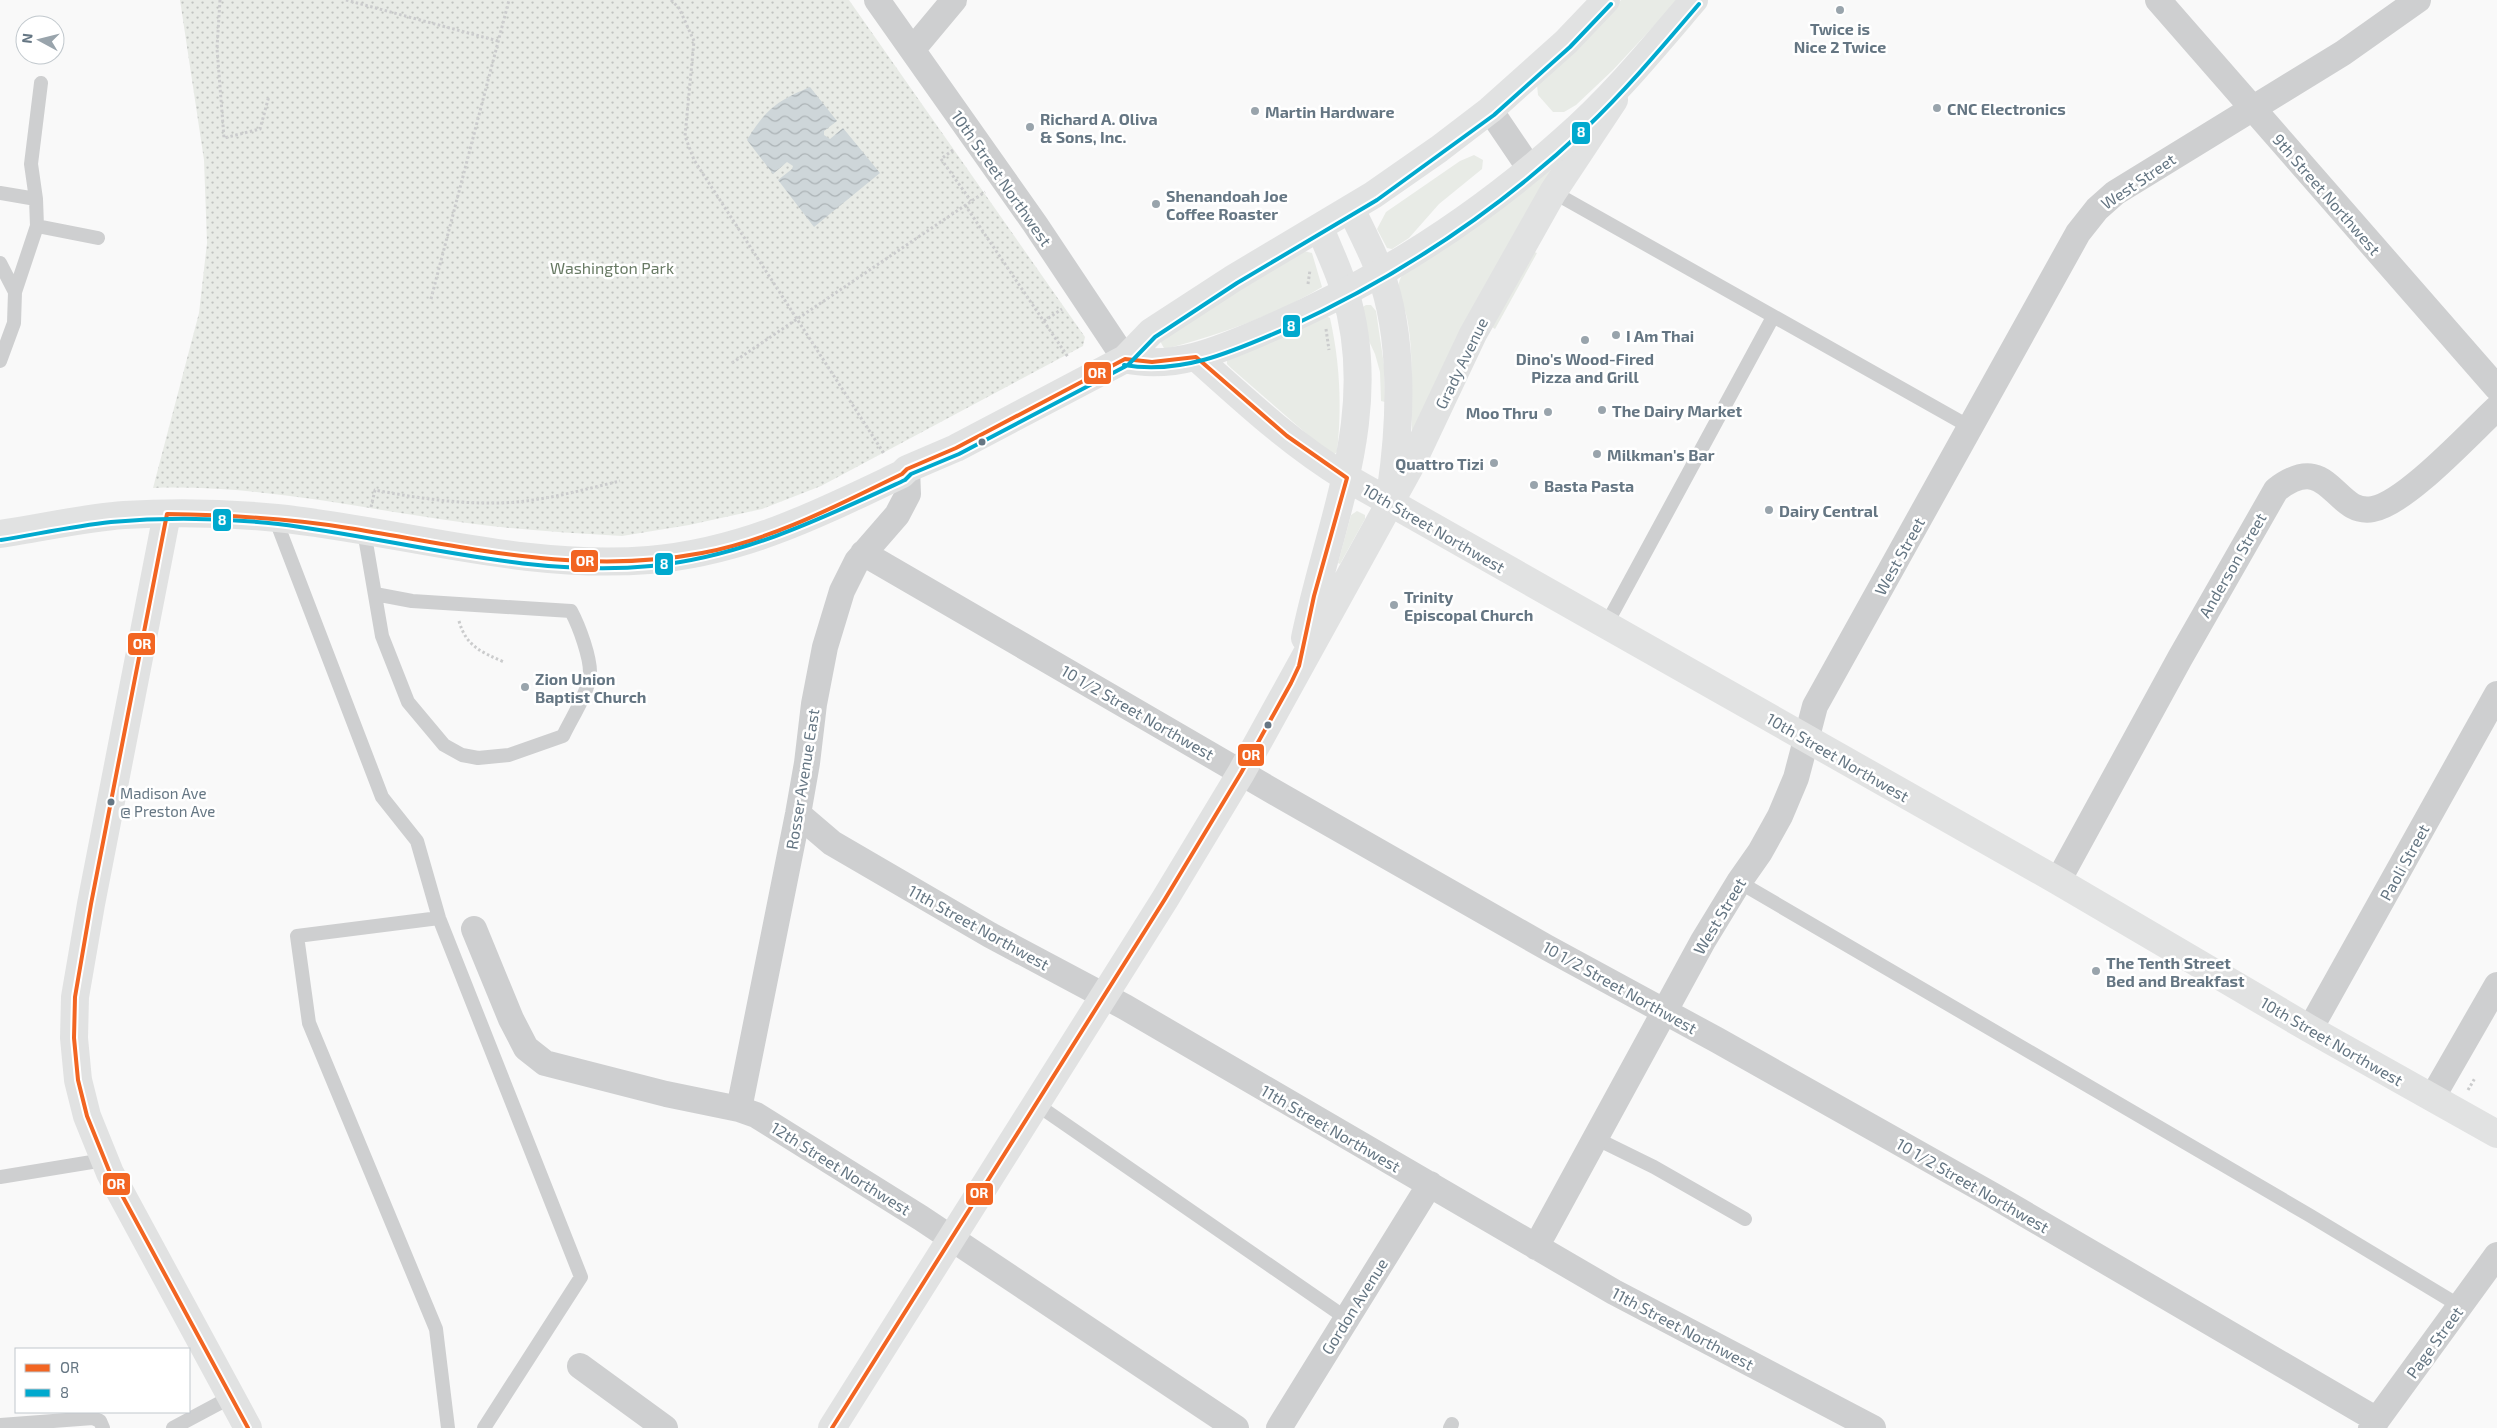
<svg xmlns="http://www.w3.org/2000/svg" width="2497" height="1428" font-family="'Exo 2',sans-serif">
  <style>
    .grass { fill: #e8ebe6 }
    .park { fill: url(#park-dots) }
    .water { fill: url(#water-waves) }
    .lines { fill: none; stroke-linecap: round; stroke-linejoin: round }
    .path { stroke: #cbcccd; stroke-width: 3; stroke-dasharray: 2.5 2.5; stroke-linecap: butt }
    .lane { stroke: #cecfd0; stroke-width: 14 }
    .street { stroke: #cecfd0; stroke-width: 26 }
    .secondary { stroke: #e1e2e2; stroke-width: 28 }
    .primary { stroke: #e1e2e2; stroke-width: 28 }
    .bus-1-casing { stroke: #fff; stroke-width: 8 }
    .bus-2-casing { stroke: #fff; stroke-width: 8 }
    .bus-1 { stroke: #f26522; stroke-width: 4 }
    .bus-2 { stroke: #00a9ce; stroke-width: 4 }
    .poi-dot { fill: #99a4ac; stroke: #fff; stroke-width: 2 }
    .bus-dot { fill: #657683; stroke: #fff; stroke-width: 2 }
    .labels { text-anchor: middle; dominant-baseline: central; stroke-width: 5; stroke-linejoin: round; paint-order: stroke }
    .bus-label { font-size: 15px; fill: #657683; stroke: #fff; text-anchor: start }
    .poi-label { font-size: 16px; font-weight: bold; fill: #657683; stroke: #fff; text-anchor: start }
    .street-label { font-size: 16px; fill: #657683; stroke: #fff }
    .park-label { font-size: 16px; fill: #687a64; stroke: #fff }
    .line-badge { stroke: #fff; stroke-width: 2 }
    .badge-label { font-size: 14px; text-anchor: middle; font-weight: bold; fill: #fff }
  </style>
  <defs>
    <pattern id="park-dots" width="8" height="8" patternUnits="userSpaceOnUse" patternTransform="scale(1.25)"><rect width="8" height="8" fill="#e8ebe6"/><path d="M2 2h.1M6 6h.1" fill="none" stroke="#c0c3c0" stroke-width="1.8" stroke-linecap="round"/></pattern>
    <pattern id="water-waves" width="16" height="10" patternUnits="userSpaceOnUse" patternTransform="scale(1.25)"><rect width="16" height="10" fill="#ced6d9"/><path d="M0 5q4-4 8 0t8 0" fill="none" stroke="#abb2b5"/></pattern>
  </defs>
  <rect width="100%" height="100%" fill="#f9f9f9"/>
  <!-- grass -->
  <path class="grass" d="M1621,0h57l-65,70 -37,35 -12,7h-11l-15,-17 -1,-10z
    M1474,155l9,5 -1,9 -43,35 -30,34 -17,11 -5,-1 -10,-19 9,-17 74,-51z
    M1559,162l-144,268h-3c-1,-37 2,-76 -5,-112 -3,-15 -15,-29 -4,-44z
    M1529,250l8,3 -42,76 -6,-4z
    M1304,251l8,2 10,34c-46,28 -101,47 -153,61h-5l-4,-7 1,-3z
    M1366,305h5l5,6 8,54 1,37 -4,-1 -1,-29 -5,-18 -12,-26 -2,-20z
    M1326,316l4,2c10,45 12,89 7,134l-5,4 -101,-88 -4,-4v-4z
    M1357,511l8,4v4l-25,45 -2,-1 13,-48z"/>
  <!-- park -->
  <path class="park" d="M180,0h669l236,337 -2,9 -262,140 -59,23 -73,16 -67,11c-52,-3 -104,-6 -155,-13 -105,-14 -208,-39 -314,-35l46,-175 8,-70 -3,-83z"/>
  <!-- water -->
  <path class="water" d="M810,87l27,34 -13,10v4l6,4 13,-11 37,45 -66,54 -36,-47 14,-11 1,-3 -6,-4 -14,12 -26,-34c19,-31 30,-39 63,-53z"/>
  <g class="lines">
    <!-- path -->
    <path class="path" d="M220,0l-3,48 7,90 36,-9 9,-33
      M346,0l152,41
      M671,0l8,8 15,33 -9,95 9,24 191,295
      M953,150l-12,9 30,42
      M965,205l103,152
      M1308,284l2,-14
      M431,299l78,-299
      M1044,321l18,-12
      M1326,329l3,21
      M732,363l253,-171
      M371,507l4,-17c41,8 83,14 125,13 40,-1 82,-13 120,-22
      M459,621c7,25 22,31 45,41
      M2468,1090l7,-12"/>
    <!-- lane -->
    <path class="lane" d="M1553,192l417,235
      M0,193l36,6 1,27 -22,66
      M36,199l-5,-35 10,-81
      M37,226l61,12
      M0,263l15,29 -1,31 -14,38
      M275,518l107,279 35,44 22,77 142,359 -97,151
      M364,531l18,105 26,66 36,43 18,10 16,3 31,-3 54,-19c8,-17 25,-43 27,-61 1,-17 -11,-49 -19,-64l-159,-10 -37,-7
      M1606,625l167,-308
      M1739,882l570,333 151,91
      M439,918l-142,18 12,87 127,306 12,99
      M1036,1104l310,214
      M1597,1139l57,28 91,52
      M0,1177l104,-17
      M0,1425l93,-7 7,3 3,7
      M173,1428l58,-31
      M1450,1428l2,-4"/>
    <!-- street -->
    <path class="street" d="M877,0l158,224 90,135
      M2158,0l339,388
      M913,49l41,-49
      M1490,110l40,59
      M863,553l420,244 263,150 171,93 277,156 383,224
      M798,814l34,29 158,92 135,72 489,285 259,136
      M2058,881l122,-223 96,-168c54,-42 58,27 97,19 33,-6 97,-76 124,-101
      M474,929l37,90 15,29 19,15 121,31 73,15 17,6 165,103 315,210
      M2310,1029l187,-335
      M2432,1098l65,-113
      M739,1109l59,-295 9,-51 7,-59 11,-57 17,-56 15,-30 40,-46 11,-21 -1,-25
      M1536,1247l167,-306 36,-59 21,-30 20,-36 16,-38 19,-72 263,-473 19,-24 18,-16 228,-140 75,-53
      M580,1366l85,62
      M1279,1428l151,-244
      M2371,1428l126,-173"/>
    <!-- secondary -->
    <path class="secondary" d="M1351,209c10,21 21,42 29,63 24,65 21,149 11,217
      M1196,357c48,43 95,87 151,121l711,403 252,148 187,105
      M167,514l-76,390 -16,93 -1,41 4,42 9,36 23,57 138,255
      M1305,638c24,-116 77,-226 40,-346 -6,-22 -17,-43 -25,-64
      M832,1428l333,-529 76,-126 171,-310 61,-129 80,-142 61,-92"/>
    <!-- primary -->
    <path class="primary" d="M1125,359c48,12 97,-10 141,-29 109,-47 211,-112 299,-191 48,-42 88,-91 129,-139
      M0,534c41,-6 83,-16 124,-19 50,-3 103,-2 153,3 124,13 246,52 372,42 95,-8 169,-46 253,-86l5,-5 49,-21 169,-89 26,-27 83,-54 139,-83 66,-46 51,-39 76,-68 40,-42"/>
    <defs>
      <path id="bus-1" d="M248,1428l-138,-255 -23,-57 -9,-36 -4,-42 1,-41 16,-93 76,-390c61,1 121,4 181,14 119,19 232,48 354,25 70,-13 136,-48 200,-79l5,-5 49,-21 169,-89 27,3 44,-5 91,79 60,42 -33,118 -15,70 -8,17 -50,90 -76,126 -333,529"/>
      <path id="bus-2" d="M1124,365c58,10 110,-14 163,-37 109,-50 212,-118 300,-201 40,-38 76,-81 112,-123
        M1,540c37,-6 73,-14 110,-18 55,-5 112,-4 167,2 123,15 248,54 373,42 91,-9 172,-48 254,-86l6,-6 48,-20 169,-89 27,-28 82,-54 140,-83 117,-85 76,-68 41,-43"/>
    </defs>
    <!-- bus-1 casing -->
    <use href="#bus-1" class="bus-1-casing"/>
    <!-- bus-2 casing -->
    <use href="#bus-2" class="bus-2-casing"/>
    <!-- bus-1 -->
    <use href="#bus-1" class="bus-1"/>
    <!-- bus-2 -->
    <use href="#bus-2" class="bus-2"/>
  </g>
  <!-- markers -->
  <g class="poi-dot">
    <circle cx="1840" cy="10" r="5"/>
    <circle cx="1937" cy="108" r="5"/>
    <circle cx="1255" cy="111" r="5"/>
    <circle cx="1030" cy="127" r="5"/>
    <circle cx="1156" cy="204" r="5"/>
    <circle cx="1616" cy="335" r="5"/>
    <circle cx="1585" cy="340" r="5"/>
    <circle cx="1602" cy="410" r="5"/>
    <circle cx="1548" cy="412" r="5"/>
    <circle cx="1597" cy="454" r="5"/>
    <circle cx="1494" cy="463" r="5"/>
    <circle cx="1534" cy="485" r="5"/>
    <circle cx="1769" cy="510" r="5"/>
    <circle cx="1394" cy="605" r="5"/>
    <circle cx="525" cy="687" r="5"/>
    <circle cx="2096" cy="971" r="5"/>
  </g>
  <g class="bus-dot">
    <circle cx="982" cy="442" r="4.5"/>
    <circle cx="1268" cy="725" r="4.5"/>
    <circle cx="111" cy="802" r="4.5"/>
  </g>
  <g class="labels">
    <!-- bus labels -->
    <g class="bus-label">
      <text x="120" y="793">Madison Ave<tspan x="120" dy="18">@ Preston Ave</tspan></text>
    </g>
    <!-- poi labels -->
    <g class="poi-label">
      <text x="1840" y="28" text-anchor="middle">Twice is<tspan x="1840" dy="18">Nice 2 Twice</tspan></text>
      <text x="1947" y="108">CNC Electronics</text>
      <text x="1265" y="111">Martin Hardware</text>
      <text x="1040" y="118">Richard A. Oliva<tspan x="1040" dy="18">&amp; Sons, Inc.</tspan></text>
      <text x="1166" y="195">Shenandoah Joe<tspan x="1166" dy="18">Coffee Roaster</tspan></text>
      <text x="1626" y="335">I Am Thai</text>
      <text x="1585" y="358" text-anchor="middle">Dino's Wood-Fired<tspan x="1585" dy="18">Pizza and Grill</tspan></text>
      <text x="1612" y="410">The Dairy Market</text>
      <text x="1538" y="412" text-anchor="end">Moo Thru</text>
      <text x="1607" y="454">Milkman's Bar</text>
      <text x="1484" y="463" text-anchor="end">Quattro Tizi</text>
      <text x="1544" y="485">Basta Pasta</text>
      <text x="1779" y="510">Dairy Central</text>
      <text x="1404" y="596">Trinity<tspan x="1404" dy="18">Episcopal Church</tspan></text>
      <text x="535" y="678">Zion Union<tspan x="535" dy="18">Baptist Church</tspan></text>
      <text x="2106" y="962">The Tenth Street<tspan x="2106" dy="18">Bed and Breakfast</tspan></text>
    </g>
    <!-- street labels -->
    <g class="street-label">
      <text transform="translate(1002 178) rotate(55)">10th Street Northwest</text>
      <text transform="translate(2138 181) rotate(-34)">West Street</text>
      <text transform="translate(2327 194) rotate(49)">9th Street Northwest</text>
      <text transform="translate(1461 363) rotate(-64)">Grady Avenue</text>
      <text transform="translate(1434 528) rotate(30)">10th Street Northwest</text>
      <text transform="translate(1899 556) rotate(-61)">West Street</text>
      <text transform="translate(2232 565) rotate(-60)">Anderson Street</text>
      <text transform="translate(1138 712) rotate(30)">10 1/2 Street Northwest</text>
      <text transform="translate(1838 757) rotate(30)">10th Street Northwest</text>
      <text transform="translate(802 779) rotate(-81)">Rosser Avenue East</text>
      <text transform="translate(2404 862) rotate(-61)">Paoli Street</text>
      <text transform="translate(1719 916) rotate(-59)">West Street</text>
      <text transform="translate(979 927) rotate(29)">11th Street Northwest</text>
      <text transform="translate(1620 987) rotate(29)">10 1/2 Street Northwest</text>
      <text transform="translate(2332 1041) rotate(30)">10th Street Northwest</text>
      <text transform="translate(1331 1128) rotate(30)">11th Street Northwest</text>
      <text transform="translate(841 1168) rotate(32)">12th Street Northwest</text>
      <text transform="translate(1973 1185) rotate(30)">10 1/2 Street Northwest</text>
      <text transform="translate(1354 1306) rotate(-58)">Gordon Avenue</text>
      <text transform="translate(1683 1328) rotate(28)">11th Street Northwest</text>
      <text transform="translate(2434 1342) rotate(-54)">Page Street</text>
    </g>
    <!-- park labels -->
    <g class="park-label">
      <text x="612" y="267">Washington Park</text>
    </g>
  </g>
  <g class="line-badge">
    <rect x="1571" y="121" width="20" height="24" rx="5" fill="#00a9ce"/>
    <rect x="1282" y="314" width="19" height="24" rx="5" fill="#00a9ce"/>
    <rect x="1083" y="361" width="29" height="24" rx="5" fill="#f26522"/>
    <rect x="212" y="508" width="20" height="24" rx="5" fill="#00a9ce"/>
    <rect x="570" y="549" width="29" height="24" rx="5" fill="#f26522"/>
    <rect x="654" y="552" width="20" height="24" rx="5" fill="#00a9ce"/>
    <rect x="127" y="632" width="29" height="24" rx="5" fill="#f26522"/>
    <rect x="1237" y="743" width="28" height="24" rx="5" fill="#f26522"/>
    <rect x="102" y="1172" width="29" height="24" rx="5" fill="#f26522"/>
    <rect x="965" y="1182" width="29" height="24" rx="5" fill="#f26522"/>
  </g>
  <g class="badge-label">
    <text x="1581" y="137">8</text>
    <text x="1291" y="331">8</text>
    <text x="1097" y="378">OR</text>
    <text x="222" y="525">8</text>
    <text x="585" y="566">OR</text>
    <text x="664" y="569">8</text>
    <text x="142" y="649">OR</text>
    <text x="1251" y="760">OR</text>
    <text x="116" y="1189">OR</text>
    <text x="979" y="1198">OR</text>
  </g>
  <!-- legend -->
  <rect x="15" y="1348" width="175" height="65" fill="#ffffff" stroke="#c1c8cd"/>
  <rect x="25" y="1364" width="25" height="8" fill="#f26522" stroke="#c1c8cd"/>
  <text x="60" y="1373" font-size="15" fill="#657683">OR</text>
  <rect x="25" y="1389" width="25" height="8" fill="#00a9ce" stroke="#c1c8cd"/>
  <text x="60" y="1398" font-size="15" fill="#657683">8</text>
  <!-- north arrow -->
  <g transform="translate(40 40) rotate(277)"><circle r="24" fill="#ffffff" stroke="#c1c8cd"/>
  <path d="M0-4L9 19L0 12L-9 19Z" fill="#99a4ac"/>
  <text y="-8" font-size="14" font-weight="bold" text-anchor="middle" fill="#657683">N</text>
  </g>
</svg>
